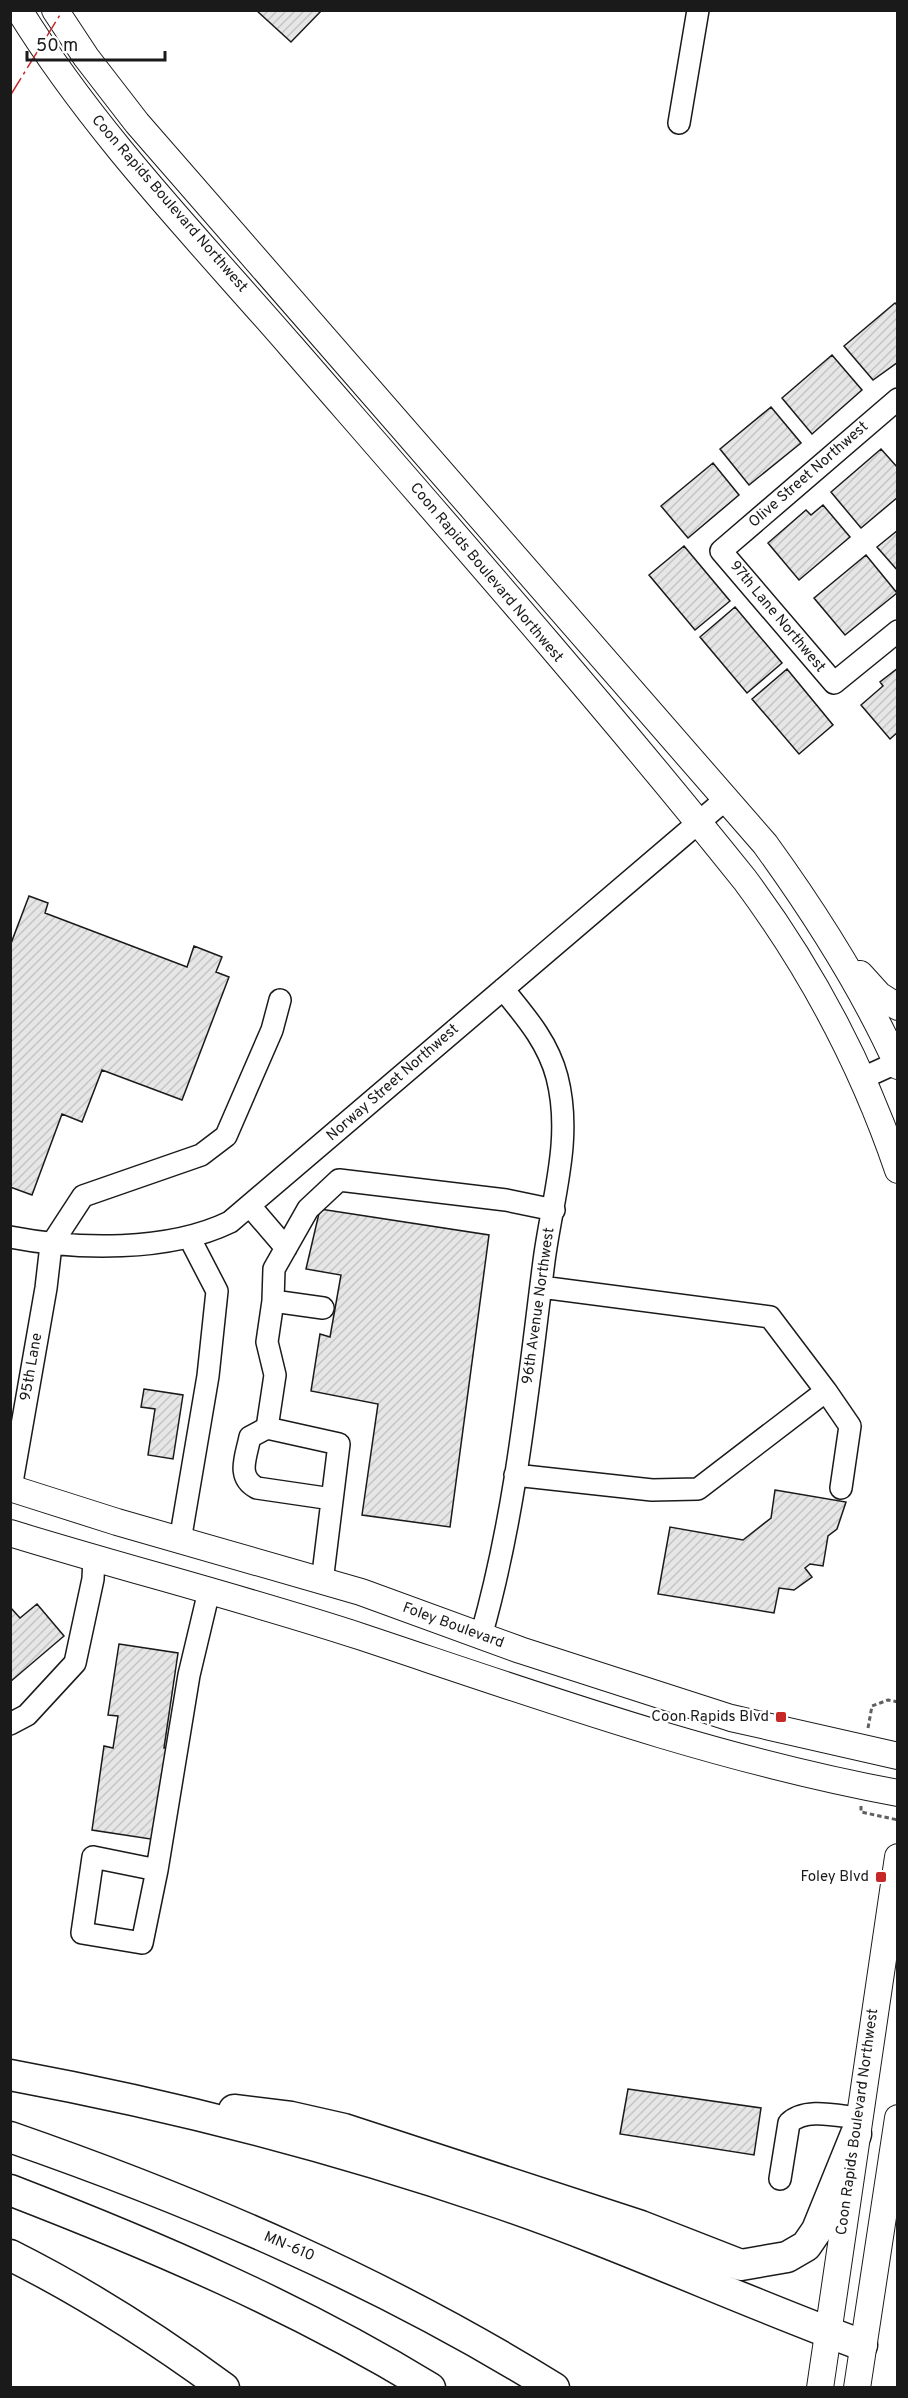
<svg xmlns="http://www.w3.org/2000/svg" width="908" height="2398" font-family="Overpass,sans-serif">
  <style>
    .building { fill: url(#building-hatch); stroke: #1a1a1a; stroke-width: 1.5 }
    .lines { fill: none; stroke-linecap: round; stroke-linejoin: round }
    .minor-casing { stroke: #1a1a1a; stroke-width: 24 }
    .major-casing { stroke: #1a1a1a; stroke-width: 28 }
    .highway-casing { stroke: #1a1a1a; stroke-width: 33 }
    .path { stroke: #5f5f5f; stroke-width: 3; stroke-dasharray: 4.5 3; stroke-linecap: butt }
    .minor { stroke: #fff; stroke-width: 21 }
    .major { stroke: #fff; stroke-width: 26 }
    .highway { stroke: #fff; stroke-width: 30 }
    .power { stroke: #c62828; stroke-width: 1.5; stroke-dasharray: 21 4.5 3 4.5; stroke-linecap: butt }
    .poi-dot { fill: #c62828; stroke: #fff; stroke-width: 2 }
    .labels { text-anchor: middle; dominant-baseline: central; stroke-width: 4.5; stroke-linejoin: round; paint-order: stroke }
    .street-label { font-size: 15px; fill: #1a1a1a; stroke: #fff }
    .poi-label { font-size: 15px; fill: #1a1a1a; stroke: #fff; text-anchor: end }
  </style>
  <defs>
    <pattern id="building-hatch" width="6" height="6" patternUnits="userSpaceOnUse" patternTransform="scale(1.5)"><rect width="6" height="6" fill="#e6e6e6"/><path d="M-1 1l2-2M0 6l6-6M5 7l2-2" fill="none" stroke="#c5c5c5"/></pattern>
  </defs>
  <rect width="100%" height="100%" fill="#fff"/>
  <!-- building -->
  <path class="building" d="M256,10h66l-31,32z
    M895,303l3,3v56l-25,18 -29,-34z
    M832,355l30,35 -50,44 -30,-36z
    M771,407l30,36 -52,42 -29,-36z
    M881,449l17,19v29l-37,31 -30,-36z
    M713,463l26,32 -51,43 -27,-32z
    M823,505l27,32 -51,43 -31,-37 38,-33 5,5z
    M898,530v41l-21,-24z
    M684,546l46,55 -35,29 -46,-55z
    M866,555l31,38 -52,42 -31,-37z
    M735,607l47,56 -35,30 -47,-56z
    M898,668v64l-8,7 -29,-34 22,-19 -3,-4z
    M787,669l46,56 -34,29 -47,-55z
    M29,896l19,7 -3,10 142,54 7,-21 28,11 -6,15 13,5 -47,123 -80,-30 -20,52 -20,-8 -30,81 -22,-8v-241z
    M320,1209l169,26 -39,292 -88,-12 16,-111 -67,-13 9,-57 10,3 11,-62 -35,-6z
    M144,1389l39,6 -10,64 -25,-4 7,-46 -14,-2z
    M775,1490l71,12 -9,27 -9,7 -5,30 -13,-2 -5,4 7,9 -18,13 -15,-2 -5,25 -116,-19 12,-67 73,13 28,-22z
    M37,1604l27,32 -54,46v-75l10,11z
    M119,1644l59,9 -14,95h6l-13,92 -65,-10 12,-84 9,2 5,-32 -10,-1z
    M628,2089l133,19 -7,47 -134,-21z"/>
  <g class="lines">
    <defs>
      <path id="minor" d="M679,123l19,-113
        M898,399l-177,152 113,132 64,-52
        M863,1078l35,-16
        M250,1206l36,42
        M10,1237c67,13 158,15 220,-15l496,-423
        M273,1301l50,7
        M826,1391l24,35 -9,62
        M267,1428l-17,9c-4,20 -14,40 7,51l75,11
        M515,1475l137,15 46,-1 128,-98 -56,-74 -229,-30
        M11,1488l35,-200 5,-43 32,-49 118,-41 25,-19 46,-106 8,-30
        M180,1541l28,-165 9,-85 -28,-54
        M322,1582l17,-138 -72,-16 8,-53 -8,-33 6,-41 1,-32 34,-60 31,-29 167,20 48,10
        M481,1636c35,-122 47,-250 63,-375 8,-62 29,-122 13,-184 -9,-35 -32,-61 -54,-88
        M10,1724l17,-9 48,-52 18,-84 1,-22
        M157,1870l-15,73 -60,-10 11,-76 64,13 32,-195 20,-84
        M780,2179l9,-56c16,-16 49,-7 70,-5"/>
      <path id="major" d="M19,10c76,123 178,228 272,336 153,176 308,352 454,534 67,90 117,184 153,290
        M55,10l31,47 51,66 628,721c50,69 98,144 133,222
        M860,974l19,21 19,12
        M10,1488l107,34 244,70 159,58 211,68 167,38
        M10,1533c117,36 236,66 352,104 177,59 352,122 536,156
        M820,2388l78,-531
        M857,2388l41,-270"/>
      <path id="highway" d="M10,2075c162,30 324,72 480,125 126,42 247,99 372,145
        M234,2110l57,7 53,12 297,97 100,39 46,-8 19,-11 11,-16 39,-96
        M10,2137c190,66 373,145 544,251
        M10,2190c145,56 287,117 420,198
        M10,2255c76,38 146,83 214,133"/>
    </defs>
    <!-- minor casing -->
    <use href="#minor" class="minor-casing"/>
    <!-- major casing -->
    <use href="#major" class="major-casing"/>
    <!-- highway casing -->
    <use href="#highway" class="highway-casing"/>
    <!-- path -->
    <path class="path" d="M868,1728l4,-22 16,-6 10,2
      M861,1806v6l37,8"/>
    <!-- minor -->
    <use href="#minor" class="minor"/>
    <!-- major -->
    <use href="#major" class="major"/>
    <!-- highway -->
    <use href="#highway" class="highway"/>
    <!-- power -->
    <path class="power" d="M10,96l53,-86"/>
  </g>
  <!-- markers -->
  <g class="poi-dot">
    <rect x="775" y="1711" width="12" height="12" rx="3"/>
    <rect x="875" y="1871" width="12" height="12" rx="3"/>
  </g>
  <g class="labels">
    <!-- street labels -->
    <g class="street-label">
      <text transform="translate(169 204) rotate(49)">Coon Rapids Boulevard Northwest</text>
      <text transform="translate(809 475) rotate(-41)">Olive Street Northwest</text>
      <text transform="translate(486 573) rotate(50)">Coon Rapids Boulevard Northwest</text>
      <text transform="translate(777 617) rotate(50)">97th Lane Northwest</text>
      <text transform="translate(393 1083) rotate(-41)">Norway Street Northwest</text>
      <text transform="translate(539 1306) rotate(-82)">96th Avenue Northwest</text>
      <text transform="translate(32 1367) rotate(-80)">95th Lane</text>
      <text transform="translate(453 1626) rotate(20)">Foley Boulevard</text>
      <text transform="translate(858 2122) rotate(-82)">Coon Rapids Boulevard Northwest</text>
      <text transform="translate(289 2247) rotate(23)">MN-610</text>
    </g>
    <!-- poi labels -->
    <g class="poi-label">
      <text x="769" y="1717">Coon Rapids Blvd</text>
      <text x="869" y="1877">Foley Blvd</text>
    </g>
  </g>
  <!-- border -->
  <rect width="908" height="2398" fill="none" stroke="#1a1a1a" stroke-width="24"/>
  <!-- scale -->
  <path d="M27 51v9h138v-9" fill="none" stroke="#1a1a1a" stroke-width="3"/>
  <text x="36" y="51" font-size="18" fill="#1a1a1a" stroke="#ffffff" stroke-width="4.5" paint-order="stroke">50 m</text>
</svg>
